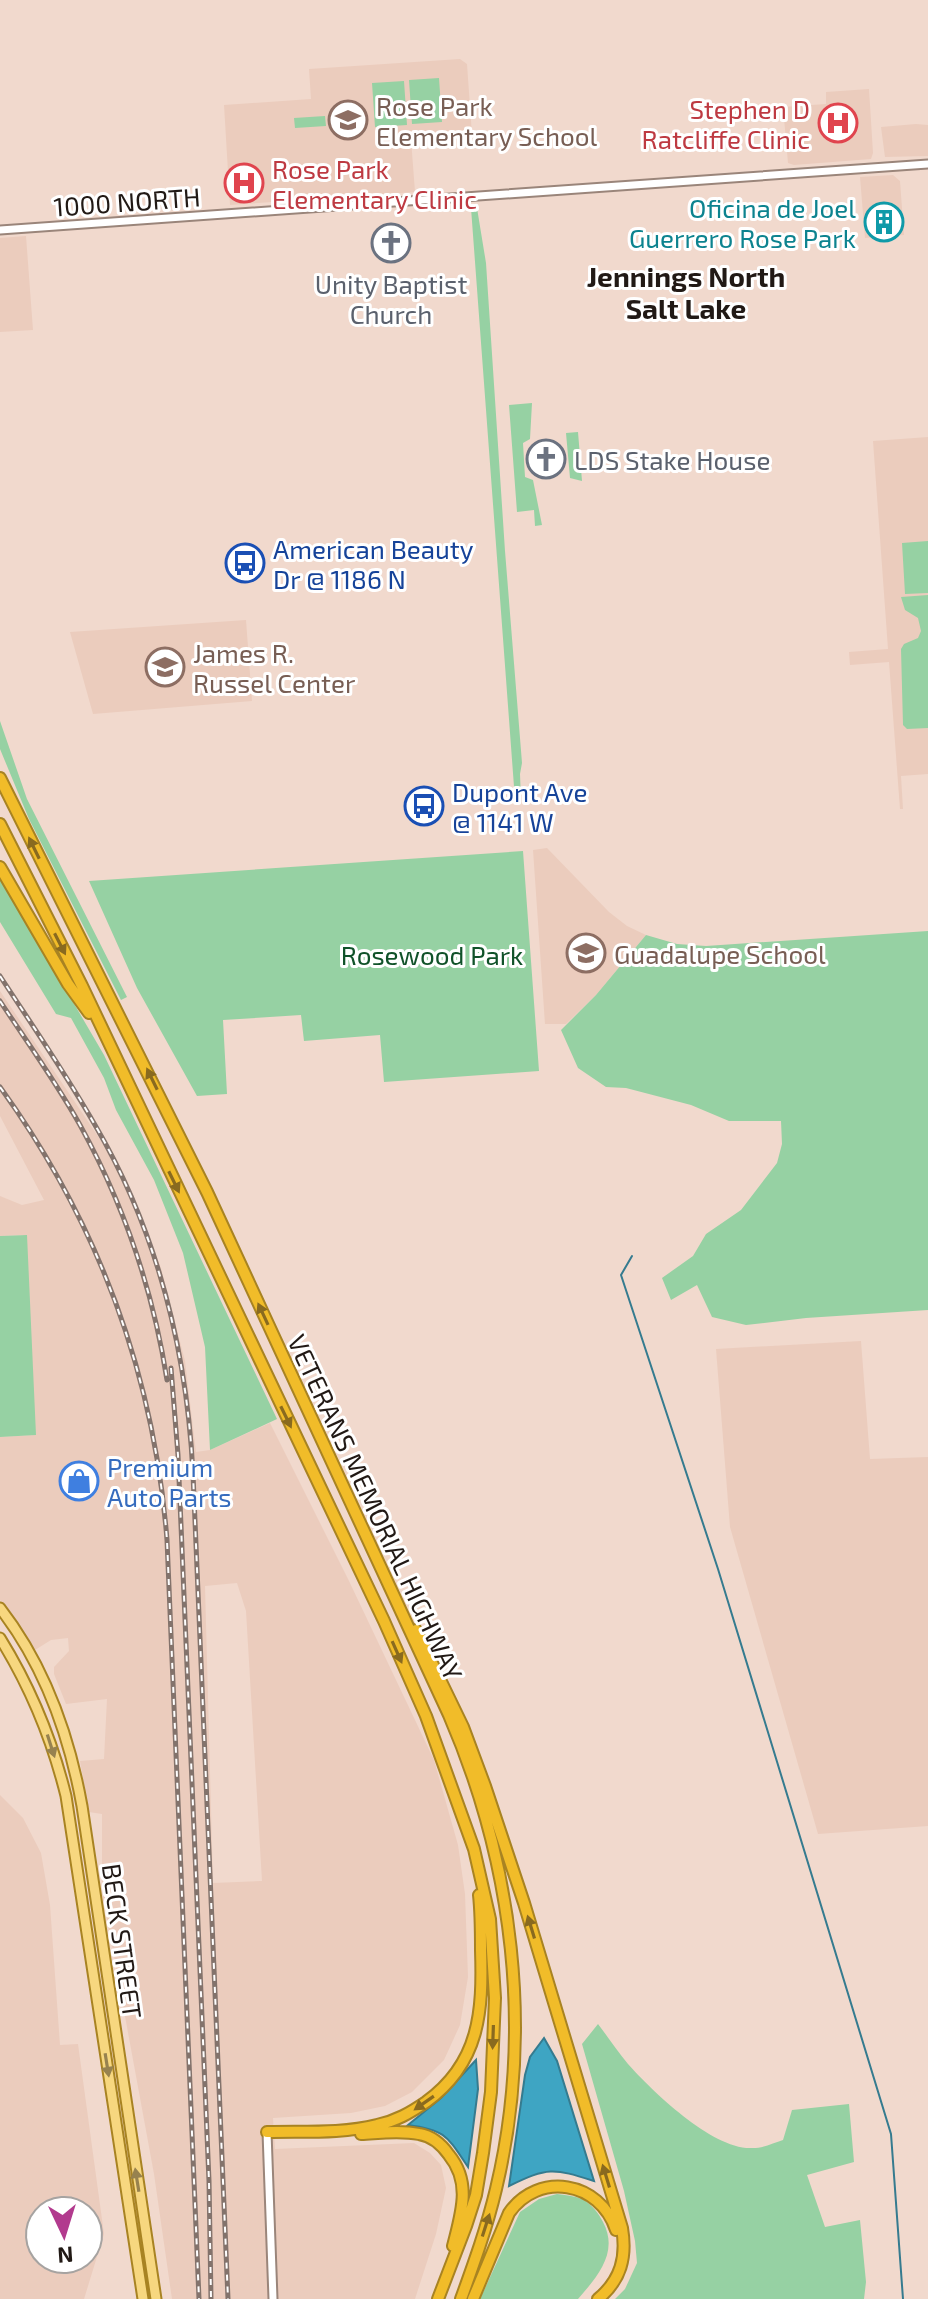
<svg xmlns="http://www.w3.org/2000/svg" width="928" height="2299" font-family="'Exo 2',sans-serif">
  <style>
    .built { fill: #ebccbd; fill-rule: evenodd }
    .green { fill: #96d1a3 }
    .water { fill: #3ea5c3; stroke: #357b8f; stroke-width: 2 }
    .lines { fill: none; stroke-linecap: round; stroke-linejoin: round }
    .stream { stroke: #357b8f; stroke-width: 2 }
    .minor-casing { stroke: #9a857a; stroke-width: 11 }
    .major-casing { stroke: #a88322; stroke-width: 13 }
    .highway-casing { stroke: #a88322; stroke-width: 14 }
    .minor { stroke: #fff; stroke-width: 7 }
    .major { stroke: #f7d77f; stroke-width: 9 }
    .highway { stroke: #f1bc29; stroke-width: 10 }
    .rail-casing { stroke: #83736c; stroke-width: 5 }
    .rail { stroke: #fff; stroke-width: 2; stroke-dasharray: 6; stroke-linecap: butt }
    .oneway { fill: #896a1f }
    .oneway2 { fill: #97824f }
    .labels { text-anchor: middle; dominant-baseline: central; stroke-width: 6; stroke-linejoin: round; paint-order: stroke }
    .education-label { font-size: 26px; fill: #785e54; stroke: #fff; text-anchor: start }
    .health-label { font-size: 26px; fill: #be3a42; stroke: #fff; text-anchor: end }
    .street-label { font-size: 26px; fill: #211915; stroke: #fff }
    .culture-label { font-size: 26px; fill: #0d838f; stroke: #fff; text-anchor: end }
    .worship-label { font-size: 26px; fill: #5b616d; stroke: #fff }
    .transit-label { font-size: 26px; fill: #164399; stroke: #fff; text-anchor: start }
    .park-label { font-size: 26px; fill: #105229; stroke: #fff }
    .shop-label { font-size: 26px; fill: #366cbe; stroke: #fff; text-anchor: start }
    .neighbourhood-label { font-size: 28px; font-weight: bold; fill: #211915; stroke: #fff }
  </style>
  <rect width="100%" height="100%" fill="#f1d9cd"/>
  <!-- built -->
  <path class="built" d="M460,59l7,5 5,71 -61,4 4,53 -185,13 -6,-100 87,-6 -2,-30z
    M869,89l4,64 -2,6 -77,6 -6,-2 -5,-56 43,-3v-12z
    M916,124l12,1v31l-43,1 -4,-30z
    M893,175l7,6 4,54 -39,3 -5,-61z
    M26,236l7,94 -33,2v-94z
    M928,437v337l-27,2 2,33h-3l-11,-147 -39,3 -1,-13 39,-3 -15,-208z
    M246,620l6,81 -159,13 -23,-82z
    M547,848l62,64 18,14 19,9 -50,60 -30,29h-21l-12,-174z
    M0,991l116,172 14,30 31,75 24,93 11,91 14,-2 60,-27 79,158 85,179 24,85 7,49 3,83 -8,48 -16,35 -32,32 -27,14 -34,7 -78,5 2,31 139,-6 16,10 11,12 5,23 -10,46 -21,65h-243l-18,-125 -52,-283v-77l-13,-2 -9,-51 24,-2 3,-60 -41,5 -12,-30v-7l15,-16 -1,-13 -17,2 -16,10 -35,-50v-163l35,-2 -12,-200 -23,1v-40l22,9 22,-5 -44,-84zM237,1583l9,28 16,270 -49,2 -8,-297z
    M861,1341l9,118 58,-2v369l-110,8 -88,-307 -14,-178z
    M0,1795l23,23 18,35 9,52 10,140 18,-1 26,190 -20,65h-84zM88,2211v48h-48v-48z"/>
  <!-- green -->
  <path class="green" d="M439,78l3,44 -30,2 -3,-44z
    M404,81l3,44 -32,2 -3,-44z
    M325,116l1,10 -31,2 -1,-10z
    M471,208h6l9,55 19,288 17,212 -2,11 1,26h-6z
    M532,403l-2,36 -7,4 2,34 8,3 9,45 -7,1 -1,-16 -17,2 -8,-107z
    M578,432l4,49 -12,-3 -4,-45z
    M928,541v52l-23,1 -3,-51z
    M928,595v133l-21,1 -4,-4 -2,-76 3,-5 14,-6 3,-7 -3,-13 -13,-8 -4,-13z
    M0,721l27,78 100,198 -6,3 -92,-181 -29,-70z
    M523,851l16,220 -155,11 -4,-47 -76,6 -3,-26 -78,5 4,74 -30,2 -60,-108 -48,-107z
    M0,877l104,178 173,364 -67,31 -5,-103 -22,-94 -29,-73 -38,-70 -12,-32 -33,-60 -15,-4 -56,-92z
    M928,931v379l-122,8 -60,7 -34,-8 -15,-32 -26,15 -9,-22 31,-22 13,-22 35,-24 36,-47 5,-19 -1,-23h-52l-38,-16 -65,-17 -20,-1 -28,-19 -17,-38 35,-35 50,-60 31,9 29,2z
    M27,1235l9,200 -36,2v-201z
    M598,2024c10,13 19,27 30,40 24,27 86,87 125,84 10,0 21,-5 30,-8l9,-30 57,-6 5,58 -47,13 18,52 35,-7 6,62 -2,17h-249l10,-10 12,-26 -2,-22 -11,-50 -42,-147z
    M557,2194c8,1 17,2 25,5 9,4 17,15 21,23 16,30 -5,54 -25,77h-98l40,-87 19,-13z"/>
  <!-- water -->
  <path class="water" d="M544,2038l13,23 37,120c-41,-13 -46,-14 -85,5l16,-111 5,-18z
    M476,2060l2,29 -10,78c-21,-31 -22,-37 -60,-42l33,-27z"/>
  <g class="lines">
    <!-- stream -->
    <path class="stream" d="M632,1256l-11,19 97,294 173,565 12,165"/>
    <defs>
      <path id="minor" d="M0,230l928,-66
        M267,2132l6,167"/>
      <path id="major" d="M0,1608c45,58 69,126 82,198l74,493
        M0,1638c31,50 52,101 66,158l77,503"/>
      <path id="highway" d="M0,778l207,414 242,523c64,148 85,316 47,474 -9,38 -22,74 -35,110
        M0,824l82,162 302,635 42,95 48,133 16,70 5,79 -4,94 -8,61 -7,42 -10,31 -28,73
        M0,867l68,117 21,29
        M416,1630l47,97 22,59 39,117 98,325c5,29 -1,52 -24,71
        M267,2132c36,-1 74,2 110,-7 19,-4 33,-12 49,-23 54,-39 57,-91 55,-152 0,-19 0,-37 -2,-55
        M361,2134c19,-1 39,-4 58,0 13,2 23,11 30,21 23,28 12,59 4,91
        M473,2299l36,-86c29,-42 91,-32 107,17"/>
    </defs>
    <!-- minor casing -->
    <use href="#minor" class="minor-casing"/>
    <!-- major casing -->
    <use href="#major" class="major-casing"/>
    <!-- highway casing -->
    <use href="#highway" class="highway-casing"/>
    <!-- minor -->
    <use href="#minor" class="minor"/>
    <!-- major -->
    <use href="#major" class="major"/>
    <!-- highway -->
    <use href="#highway" class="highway"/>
    <defs>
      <path id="rail" d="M0,976c32,49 66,98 95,149 62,106 92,227 98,349l35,825
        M0,1001c27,41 56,81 80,124 44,80 73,165 87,255
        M0,1087c97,134 154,287 167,453l32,759
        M171,1368l7,87 31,726 2,118"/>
    </defs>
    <!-- rail casing -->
    <use href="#rail" class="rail-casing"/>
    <!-- rail -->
    <use href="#rail" class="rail"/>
  </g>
  <!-- one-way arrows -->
  <defs><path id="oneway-solid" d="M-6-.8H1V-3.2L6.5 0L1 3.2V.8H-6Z" transform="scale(2)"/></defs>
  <g class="oneway">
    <use href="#oneway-solid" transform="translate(34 848) rotate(-116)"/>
    <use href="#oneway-solid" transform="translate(60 944) rotate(63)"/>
    <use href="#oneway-solid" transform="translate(152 1079) rotate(-116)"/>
    <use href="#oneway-solid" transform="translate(174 1182) rotate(64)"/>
    <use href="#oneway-solid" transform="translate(263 1314) rotate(-115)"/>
    <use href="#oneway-solid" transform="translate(286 1417) rotate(64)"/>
    <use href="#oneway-solid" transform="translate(397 1652) rotate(66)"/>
    <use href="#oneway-solid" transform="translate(531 1927) rotate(-107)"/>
    <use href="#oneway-solid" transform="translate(493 2037) rotate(92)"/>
    <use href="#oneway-solid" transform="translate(424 2103) rotate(145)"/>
    <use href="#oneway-solid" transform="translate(606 2176) rotate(-107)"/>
    <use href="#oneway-solid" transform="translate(486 2225) rotate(-72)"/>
  </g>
  <g class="oneway2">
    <use href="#oneway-solid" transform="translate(51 1746) rotate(72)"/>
    <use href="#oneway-solid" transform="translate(107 2065) rotate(81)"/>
    <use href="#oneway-solid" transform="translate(137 2180) rotate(-99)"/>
  </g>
  <!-- icons -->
  <defs>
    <symbol id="school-ring" viewBox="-11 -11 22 22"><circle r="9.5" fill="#fff" stroke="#8d6e63" stroke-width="1.5"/><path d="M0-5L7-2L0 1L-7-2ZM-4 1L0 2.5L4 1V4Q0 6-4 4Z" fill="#8d6e63"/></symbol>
    <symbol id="hospital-ring" viewBox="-11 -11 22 22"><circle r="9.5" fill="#fff" stroke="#e0444e" stroke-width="1.5"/><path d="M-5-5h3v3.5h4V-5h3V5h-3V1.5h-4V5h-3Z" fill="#e0444e"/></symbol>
    <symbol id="building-ring" viewBox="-11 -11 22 22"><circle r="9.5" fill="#fff" stroke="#0f9aa8" stroke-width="1.5"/><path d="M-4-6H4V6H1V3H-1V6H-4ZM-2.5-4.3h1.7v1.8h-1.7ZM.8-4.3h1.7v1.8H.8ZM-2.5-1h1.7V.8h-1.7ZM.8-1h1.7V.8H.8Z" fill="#0f9aa8"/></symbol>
    <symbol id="church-ring" viewBox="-11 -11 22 22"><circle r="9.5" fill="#fff" stroke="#6b7280" stroke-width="1.5"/><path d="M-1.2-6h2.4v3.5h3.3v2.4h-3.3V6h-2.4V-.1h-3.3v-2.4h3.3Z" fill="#6b7280"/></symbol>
    <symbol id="bus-ring" viewBox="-11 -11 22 22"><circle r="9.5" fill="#fff" stroke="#1a4fb4" stroke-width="1.5"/><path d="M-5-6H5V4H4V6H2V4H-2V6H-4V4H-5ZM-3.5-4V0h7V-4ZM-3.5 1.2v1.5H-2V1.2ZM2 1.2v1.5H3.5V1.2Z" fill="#1a4fb4"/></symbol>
    <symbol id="shop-ring" viewBox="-11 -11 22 22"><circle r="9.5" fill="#fff" stroke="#3f7fe0" stroke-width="1.5"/><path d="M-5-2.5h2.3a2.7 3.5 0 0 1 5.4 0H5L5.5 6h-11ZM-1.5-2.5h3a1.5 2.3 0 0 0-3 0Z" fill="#3f7fe0"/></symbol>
  </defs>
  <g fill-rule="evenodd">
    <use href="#school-ring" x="326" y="98" width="44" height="44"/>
    <use href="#hospital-ring" x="816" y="101" width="44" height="44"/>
    <use href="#hospital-ring" x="222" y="161" width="44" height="44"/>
    <use href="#building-ring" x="862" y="200" width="44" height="44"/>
    <use href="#church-ring" x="369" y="221" width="44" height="44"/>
    <use href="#church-ring" x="524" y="437" width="44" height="44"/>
    <use href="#bus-ring" x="223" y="541" width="44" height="44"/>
    <use href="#school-ring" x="143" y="645" width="44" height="44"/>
    <use href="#bus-ring" x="402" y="784" width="44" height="44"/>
    <use href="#school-ring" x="564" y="931" width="44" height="44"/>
    <use href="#shop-ring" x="57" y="1459" width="44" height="44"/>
  </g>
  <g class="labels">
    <!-- education labels -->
    <g class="education-label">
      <text x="376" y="105">Rose Park<tspan x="376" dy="30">Elementary School</tspan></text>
      <text x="193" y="652">James R.<tspan x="193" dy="30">Russel Center</tspan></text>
      <text x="614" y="953">Guadalupe School</text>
    </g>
    <!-- health labels -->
    <g class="health-label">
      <text x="810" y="108">Stephen D<tspan x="810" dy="30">Ratcliffe Clinic</tspan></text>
      <text x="272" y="168" text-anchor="start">Rose Park<tspan x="272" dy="30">Elementary Clinic</tspan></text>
    </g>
    <!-- street labels -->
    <g class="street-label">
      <text transform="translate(127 201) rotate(-4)">1000 NORTH</text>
      <text transform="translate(376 1507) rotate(65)">VETERANS MEMORIAL HIGHWAY</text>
      <text transform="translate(123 1941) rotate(82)">BECK STREET</text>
    </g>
    <!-- culture labels -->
    <g class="culture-label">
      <text x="856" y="207">Oficina de Joel<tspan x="856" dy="30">Guerrero Rose Park</tspan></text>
    </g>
    <!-- worship labels -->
    <g class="worship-label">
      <text x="391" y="283">Unity Baptist<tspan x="391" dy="30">Church</tspan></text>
      <text x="574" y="459" text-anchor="start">LDS Stake House</text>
    </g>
    <!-- transit labels -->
    <g class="transit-label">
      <text x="273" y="548">American Beauty<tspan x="273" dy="30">Dr @ 1186 N</tspan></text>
      <text x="452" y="791">Dupont Ave<tspan x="452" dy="30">@ 1141 W</tspan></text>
    </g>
    <!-- park labels -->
    <g class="park-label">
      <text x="432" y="954">Rosewood Park</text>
    </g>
    <!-- shop labels -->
    <g class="shop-label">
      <text x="107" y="1466">Premium<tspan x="107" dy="30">Auto Parts</tspan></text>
    </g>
    <!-- neighbourhood labels -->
    <g class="neighbourhood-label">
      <text x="686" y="276">Jennings North<tspan x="686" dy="32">Salt Lake</tspan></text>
    </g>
  </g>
  <!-- north arrow -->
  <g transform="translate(64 2235) rotate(176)"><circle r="38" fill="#ffffff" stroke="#a6a3a1" stroke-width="2"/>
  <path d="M0-6L14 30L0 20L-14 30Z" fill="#b23a8e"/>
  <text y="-12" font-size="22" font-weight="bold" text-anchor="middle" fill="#211915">N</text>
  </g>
</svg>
